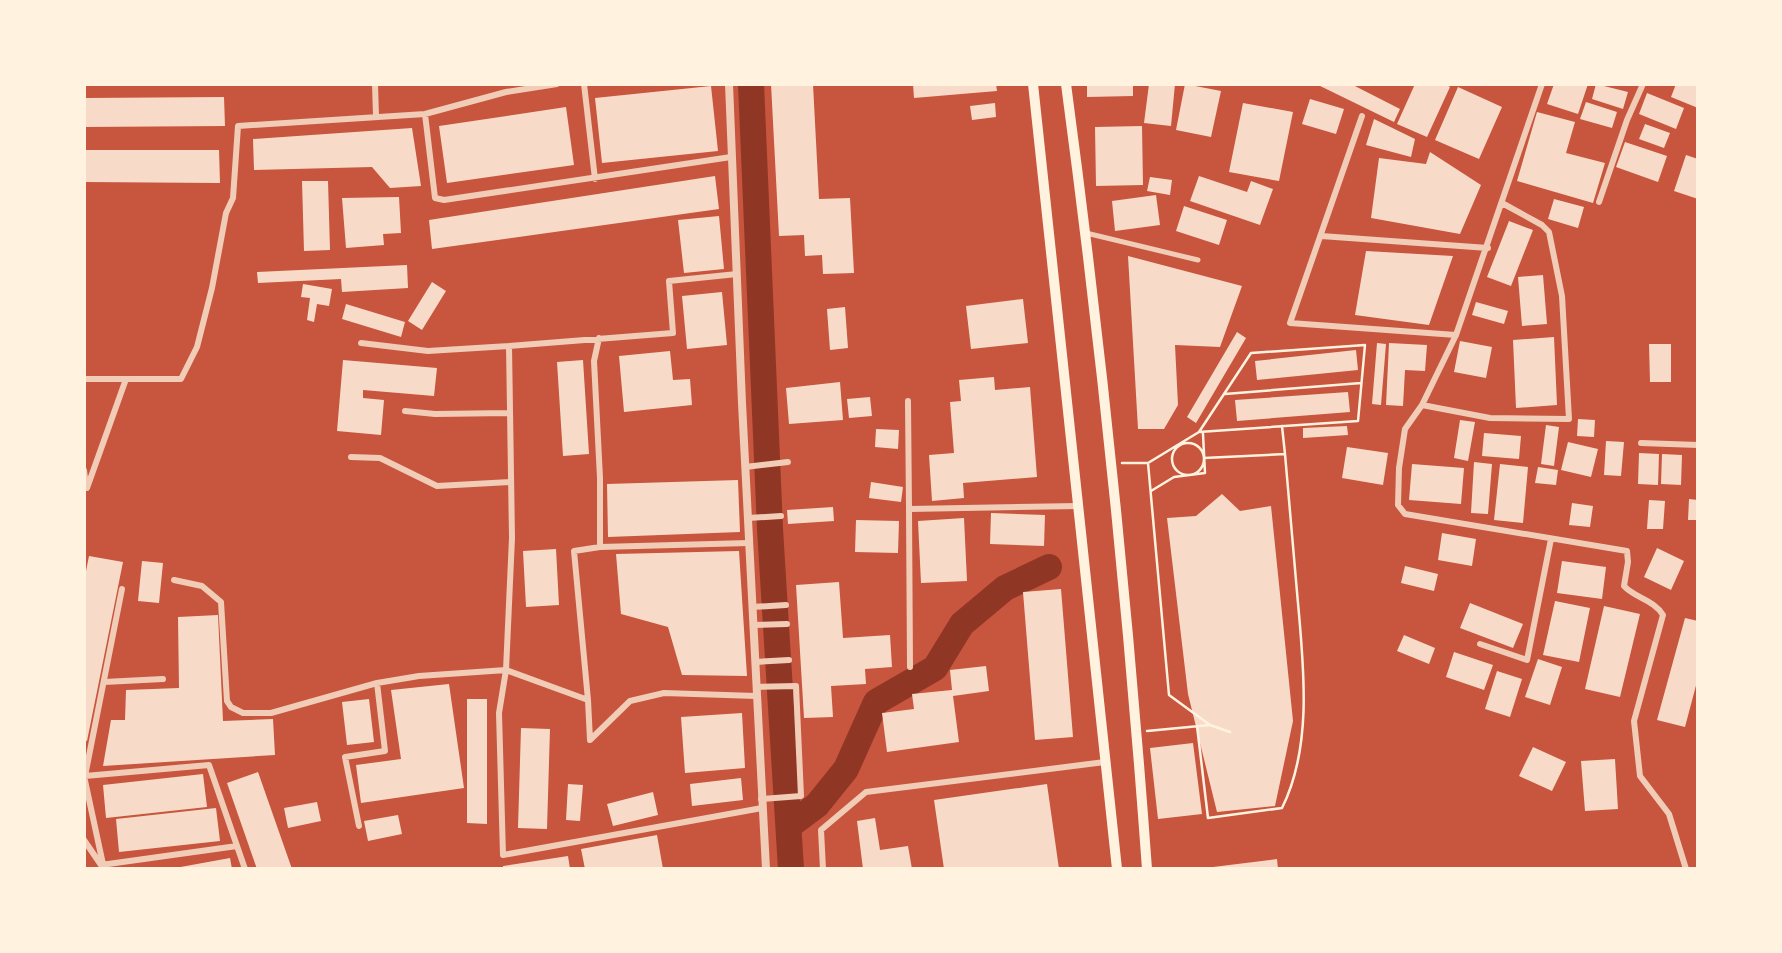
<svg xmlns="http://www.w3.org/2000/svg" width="1782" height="953" font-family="'Times New Roman',serif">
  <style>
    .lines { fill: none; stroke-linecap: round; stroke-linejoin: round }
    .river { stroke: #8f3625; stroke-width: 26 }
    .building { fill: #f7dbc8 }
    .path { stroke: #fff3e0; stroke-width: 2.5 }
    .pedestrian { stroke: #f1ccb7; stroke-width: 5 }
    .minor { stroke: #f1ccb7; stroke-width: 6 }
    .tertiary { stroke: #f1ccb7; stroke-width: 8 }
    .secondary { stroke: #fff3e0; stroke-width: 10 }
  </style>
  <rect width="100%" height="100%" fill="#c8553d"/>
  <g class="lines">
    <!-- river -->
    <path class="river" d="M751,84l19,445 21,340
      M789,826l28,-21 29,-36 30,-67 59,-34 27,-44 43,-36 44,-21"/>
  </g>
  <!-- building -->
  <path class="building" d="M771,84h42l6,115 31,-1 4,75 -31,1 -1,-19 -17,1 -1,-21 -25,1z
    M913,84h83l1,7 -83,7z
    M1087,84h46v12l-46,1z
    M1149,84h26l-4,42 -27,-3z
    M1185,84l36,7 -10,46 -35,-7z
    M1316,84h35l49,25 -6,13z
    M1415,84h30l5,3 -23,50 -30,-13z
    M1554,84h34l-10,30 -31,-10z
    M1596,84l32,8 -5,17 -31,-10z
    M1676,84h22v24l-27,-11z
    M711,86l7,65 -116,12 -7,-65z
    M1458,87l44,20 -23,52 -44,-19z
    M1647,93l37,15 -8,21 -37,-15z
    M224,97l1,29 -141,1v-29z
    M1310,99l34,10 -8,25 -34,-10z
    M1586,102l31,10 -5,16 -32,-9z
    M995,103l1,14 -24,3 -2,-14z
    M1243,103l50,9 -14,69 -50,-9z
    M566,107l8,58 -127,18 -8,-57z
    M1537,112l38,10 -9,31 39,10 -12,40 -76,-22z
    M1374,119l41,20 -4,18 -45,-12z
    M1645,124l25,9 -6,15 -25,-9z
    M1142,126l1,59 -47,1 -1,-59z
    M412,128l9,58 -31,2 -18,-21 -118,3 -1,-31z
    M1625,142l42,14 -9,26 -42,-15z
    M84,150h135l1,33 -136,-1z
    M1430,152l51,33 -21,49 -89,-16 8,-60 47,6z
    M1686,155l12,4v40l-24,-8z
    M715,176l4,33 -287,40 -3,-29z
    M1199,176l48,16 4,-11 22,8 -13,36 -70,-24z
    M1150,177l22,3 -2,15 -23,-4z
    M302,181h26l2,69 -26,1z
    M1156,195l4,30 -45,6 -3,-30z
    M399,197l2,36 -18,1 1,11 -38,3 -4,-50z
    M1554,199l30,8 -6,21 -30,-9z
    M1184,206l43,14 -8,25 -43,-14z
    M719,216l5,53 -40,4 -6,-53z
    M1509,221l24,9 -22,56 -24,-9z
    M1366,251l87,5 -24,69 -74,-10z
    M1128,256l114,30 -22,61 -45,-2 3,60 -14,24h-26z
    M407,265l1,23 -66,4 -1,-13 -83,4 -1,-11z
    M1543,275l4,49 -25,2 -4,-49z
    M432,282l14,9 -24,39 -14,-9z
    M303,284l29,5 -3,17 -12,-2 -3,18 -7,-2 3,-22 -9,-1z
    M722,292l5,53 -40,4 -5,-53z
    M1023,299l5,44 -57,6 -5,-43z
    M1476,302l32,9 -4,13 -32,-9z
    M346,304l59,18 -4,15 -59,-18z
    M845,307l3,41 -18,2 -3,-41z
    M1237,332l9,6 -50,85 -9,-6z
    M1554,337l3,68 -41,3 -3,-68z
    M1460,341l32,6 -6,31 -32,-6z
    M1377,343l9,1 -5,61 -9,-1z
    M1389,343l38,2 -2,26 -20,-1 -2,36 -17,-1z
    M1649,344h22v38h-21z
    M1356,350l2,20 -101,10 -2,-19z
    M670,351l3,29 17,-1 2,26 -68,7 -5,-56z
    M343,360l94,8 -3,28 -71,-6v8l21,2 -3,35 -44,-4z
    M583,360l6,94 -26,2 -6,-94z
    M994,377l1,13 35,-3 7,90 -74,6 1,15 -32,3 -3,-46 25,-2 -4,-51 11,-1 -2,-21z
    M840,382l3,38 -54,4 -3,-36z
    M1348,392l2,20 -113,9 -2,-21z
    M870,397l2,19 -23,2 -2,-19z
    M1578,419l17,1 -1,17 -17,-1z
    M1460,420l15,2 -7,39 -14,-3z
    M1546,425l13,2 -5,39 -13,-2z
    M1347,426l1,9 -45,3v-10z
    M876,429l23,1 -1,19 -23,-2z
    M1484,433l37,3 -2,23 -37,-3z
    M1606,441l18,1 -3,34 -17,-1z
    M1568,442l30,7 -7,28 -30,-7z
    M1347,447l41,6 -5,32 -41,-7z
    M1639,453l20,1 -1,31 -20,-1z
    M1662,454l20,1 -1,30 -20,-1z
    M1474,462l18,2 -4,50 -17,-1z
    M1412,464l52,4 -3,36 -52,-4z
    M1500,464l28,3 -5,56 -29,-3z
    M1538,467l20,3 -2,15 -21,-2z
    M738,480l2,52 -132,5 -1,-53z
    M871,482l32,5 -2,15 -32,-4z
    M1222,494l18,17 31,-5 22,215 -18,85 -58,6 -29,-118 -21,-176 29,-2z
    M1689,499l9,1v20h-10z
    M1649,500l16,1 -2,28h-16z
    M1572,503l21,3 -3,21 -21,-2z
    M833,507l1,14 -46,3 -1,-14z
    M991,513l54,2 -1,31 -54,-2z
    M964,518l3,63 -46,2 -3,-62z
    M856,520l43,1 -1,32 -43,-1z
    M1442,533l34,6 -4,27 -34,-6z
    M1657,548l27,13 -13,29 -27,-13z
    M556,549l3,56 -33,2 -3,-56z
    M739,551l8,125 -65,-1 -14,-48 -47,-13 -5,-60z
    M89,556l34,6 -36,179 -3,-1v-159z
    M142,561l21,2 -4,40 -21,-2z
    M1562,561l44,6 -4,32 -45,-6z
    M1405,566l33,8 -4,17 -33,-8z
    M839,582l4,56 47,-3 2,32 -27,2 1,15 -35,2 2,31 -29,1 -8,-133z
    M1061,589l12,148 -38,3 -12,-148z
    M1555,601l35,7 -11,54 -36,-7z
    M1470,603l53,21 -10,24 -53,-20z
    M1604,606l36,8 -20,83 -35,-8z
    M218,615l5,106 50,-2 2,36 -172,11 8,-46h14l1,-30 53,-2 -1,-71z
    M1685,618l13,3v57l-13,49 -28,-7z
    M1404,635l31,13 -6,16 -32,-13z
    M1454,652l39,13 -9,25 -38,-13z
    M1538,659l24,8 -12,38 -25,-8z
    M986,666l3,25 -36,5 6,46 -72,10 -5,-39 32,-4 -2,-15 40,-4 -2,-20z
    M1497,671l25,8 -12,38 -25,-8z
    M449,684l15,104 -103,15 -5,-38 45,-6 -10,-69z
    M369,699l5,43 -27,3 -5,-43z
    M467,699h20v125l-20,-1z
    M742,713l3,55 -60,5 -4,-56z
    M521,728l29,1 -3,100 -29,-1z
    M1193,743l9,71 -44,5 -8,-71z
    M1533,747l33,15 -14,29 -33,-15z
    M1615,759l3,50 -33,2 -4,-50z
    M258,772l34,97h-35l-30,-86z
    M203,774l4,33 -101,11 -3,-33z
    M741,778l2,22 -51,6 -2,-22z
    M568,784l15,1 -3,36 -14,-1z
    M1047,784l12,85h-115l-10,-69z
    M653,792l5,23 -45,11 -6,-22z
    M317,802l4,19 -33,7 -4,-20z
    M216,808l4,33 -101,11 -3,-33z
    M398,815l4,19 -34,7 -4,-20z
    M875,818l5,32 28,-4 4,23h-49l-6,-48z
    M657,835l6,34h-78l-4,-20z
    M568,856l2,13h-67v-3z
    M230,858l2,11h-57v-1z
    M1277,859l1,10h-65v-2z"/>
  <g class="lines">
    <!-- path -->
    <path class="path" d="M1225,394l136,-11
      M1172 459a16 16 0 1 1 32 0a16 16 0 1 1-32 0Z
      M1204,458l81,-4 -3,-28
      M1122,463h26l21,232 41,30 20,7
      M1148,463l51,-31 52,-79 114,-8 -7,76 -159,11
      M1151,491l23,-14 31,-4 -2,-39
      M1197,726l11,92 74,-10c32,-64 21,-147 15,-216 -4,-46 -8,-92 -12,-138
      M1147,731l63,-6"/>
    <!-- pedestrian -->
    <path class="pedestrian" d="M1086,233l112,27"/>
    <!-- minor -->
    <path class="minor" d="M375,84l1,32
      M584,84l11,95
      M1542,84l-86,251 -34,70 -17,24 -6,39 -1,37 7,9 222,37 1,11 -4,24c11,12 30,14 39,29l-29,106 6,55 29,38 17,55
      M425,114l10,84 9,2 287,-43
      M1362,116l-72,207 166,12
      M1599,202l28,-82 16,-36
      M1321,236l167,12
      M599,338l-5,23 6,117v69l149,-4
      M361,343l67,8 81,-5
      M84,379h42
      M908,401l1,108
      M1422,405l68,13 79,1 -7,-123 -13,-64 -7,-7 -40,-22
      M405,411l30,3 74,-1
      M1641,443l57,2
      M351,457l29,1 57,28 74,-4
      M745,467l43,-5
      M84,470l2,16
      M87,488l39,-109h55l16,-32 15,-59 14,-75 7,-15 5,-72 187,-12 81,-22 51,-8
      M748,518l33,-2
      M600,547l-26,4 14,149 -82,-30 -7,43 4,142 259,-47
      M174,580l28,6 19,16 6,99 4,6 12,6h28l106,-30 42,-7 87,-6 6,-132 -3,-192 164,-13 -4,-52 68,-7
      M122,589l-37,187 124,-11 36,104
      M752,607l34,-2
      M753,625l34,-1
      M1480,644l47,16 24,-121
      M755,662l34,-2
      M910,667l-1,-158 169,-3
      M104,682l59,-3
      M756,687l40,-1 5,110 -40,3
      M588,700l2,40 40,-39 34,-8 92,3
      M84,776l20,93
      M359,826l-14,-69 40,-6 -8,-68
      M84,840l17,25 136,-19
      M823,869l-2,-39 45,-38 239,-30"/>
    <!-- tertiary -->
    <path class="tertiary" d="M729,84l13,319 24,466"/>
    <!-- secondary -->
    <path class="secondary" d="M1033,84l84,785
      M1066,84c35,261 62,522 81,785"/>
  </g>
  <!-- border -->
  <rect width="1782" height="953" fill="none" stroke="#fff3e0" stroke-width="172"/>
</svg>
